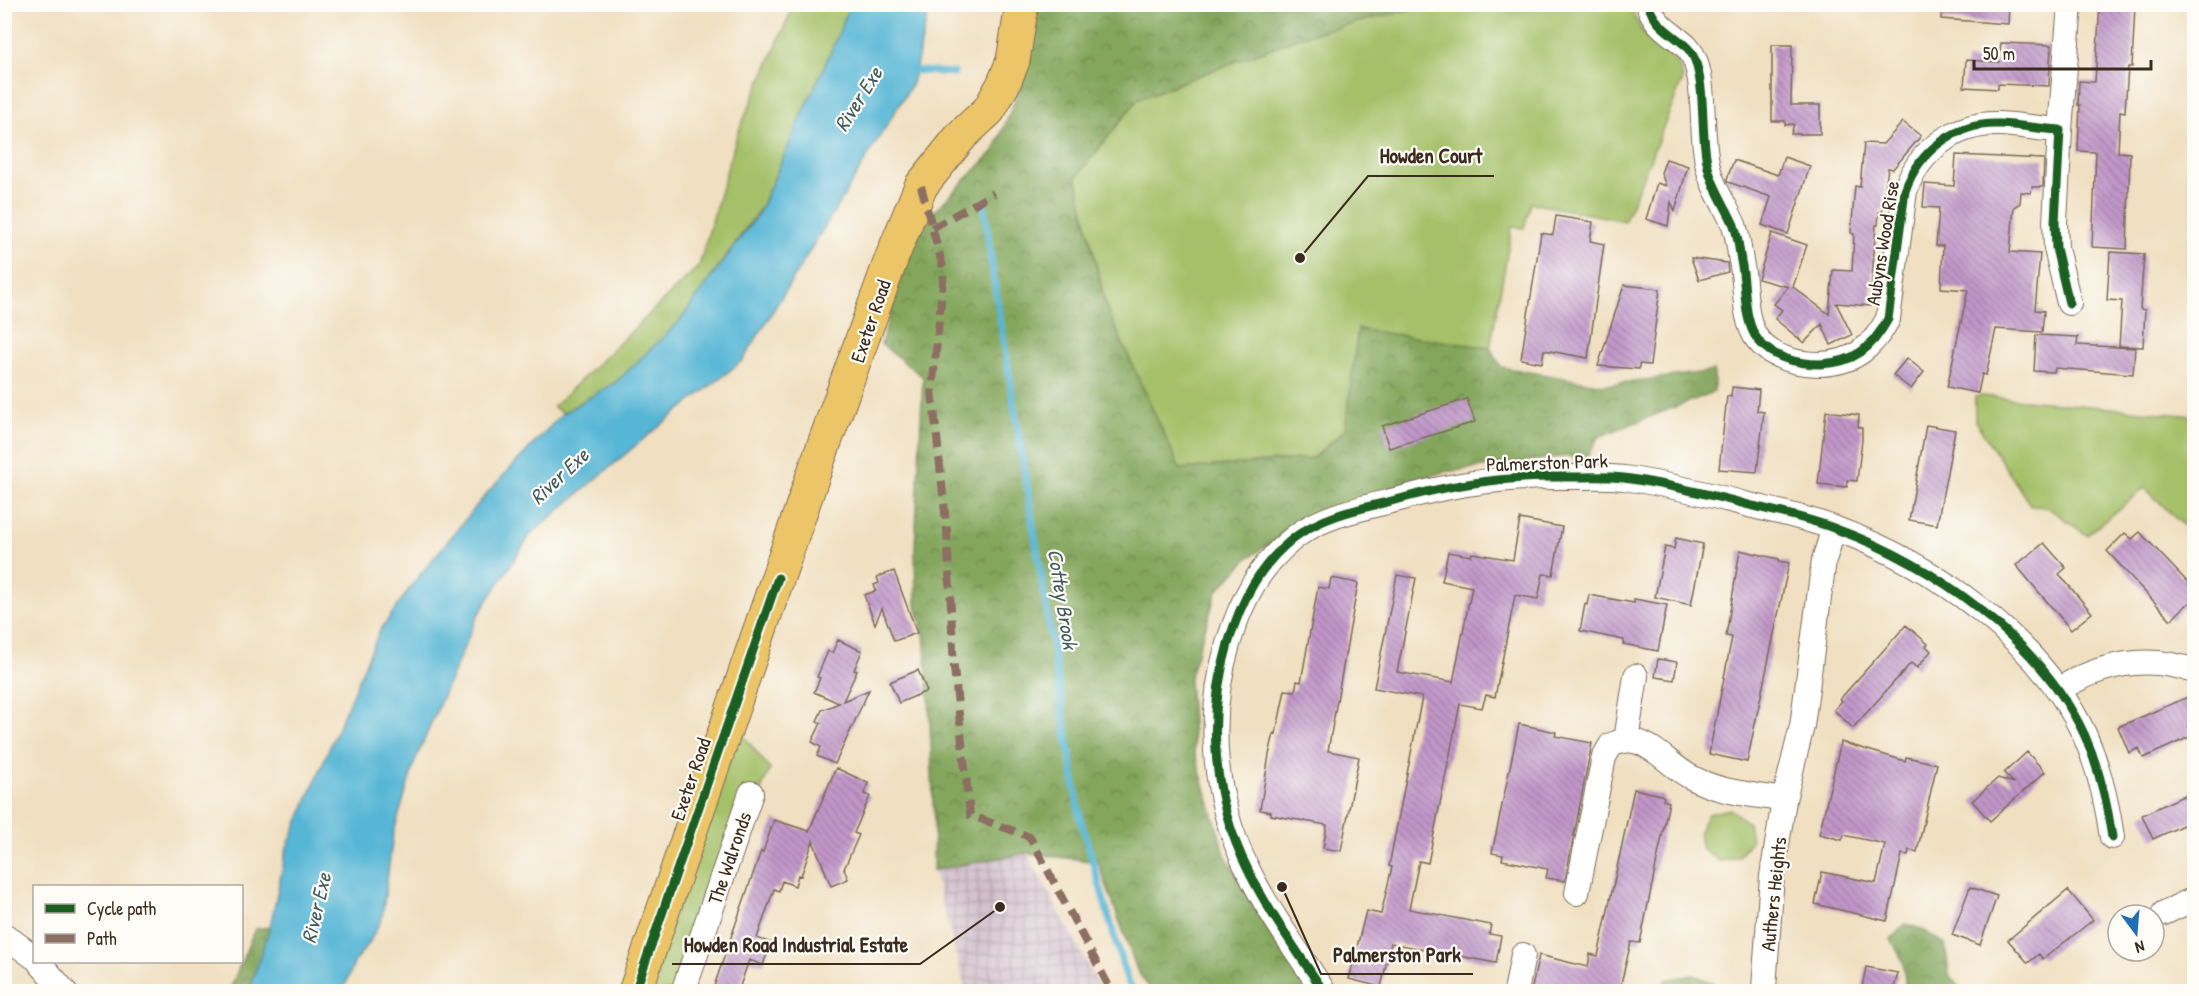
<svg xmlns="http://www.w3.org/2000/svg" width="2199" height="996" font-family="'Patrick Hand',sans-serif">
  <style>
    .industrial { fill: url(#industrial-grid) }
    .green { fill: #a4c067; stroke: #707542; stroke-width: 1.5 }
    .forest { fill: url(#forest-crowns); stroke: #5f683d; stroke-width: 1.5 }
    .water { fill: #56b6d5; stroke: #48707a; stroke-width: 1.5 }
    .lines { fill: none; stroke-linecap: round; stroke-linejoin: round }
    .stream { stroke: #56b6d5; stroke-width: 7 }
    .building { fill: url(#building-back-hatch) }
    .minor-casing { stroke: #7a6957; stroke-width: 26 }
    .primary-casing { stroke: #7a6957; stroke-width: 35 }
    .minor { stroke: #fff; stroke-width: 24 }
    .primary { stroke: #ecc569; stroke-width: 33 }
    .quiet { stroke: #8d6e63; stroke-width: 8; stroke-dasharray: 15 8; stroke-linecap: butt }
    .cycleway-casing { stroke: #fdfcf7; stroke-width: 13 }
    .cycleway { stroke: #1b5e20; stroke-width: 9 }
    .labels { text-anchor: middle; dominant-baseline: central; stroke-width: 4.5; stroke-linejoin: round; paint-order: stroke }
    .street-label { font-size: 20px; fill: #3b2a1e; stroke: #fdfcf7 }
    .water-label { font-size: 21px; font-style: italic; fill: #445b5e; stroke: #fdfcf7 }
    .leader { fill: none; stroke: #3b2a1e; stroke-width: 2 }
    .callout-dot { fill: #3b2a1e; stroke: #fdfcf7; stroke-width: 2 }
    .callout-label { font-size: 21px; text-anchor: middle; font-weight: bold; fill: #3b2a1e; stroke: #fdfcf7; stroke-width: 4.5; stroke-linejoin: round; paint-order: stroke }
  </style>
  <defs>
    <pattern id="industrial-grid" width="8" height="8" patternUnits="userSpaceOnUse" patternTransform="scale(1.5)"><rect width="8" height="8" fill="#d1bdcb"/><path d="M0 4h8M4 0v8" fill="none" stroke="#ab9aa4"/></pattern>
    <pattern id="forest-crowns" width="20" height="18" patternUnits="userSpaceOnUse" patternTransform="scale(1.5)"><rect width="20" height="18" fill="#83a65c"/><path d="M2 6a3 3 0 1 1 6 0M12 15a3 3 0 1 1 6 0" fill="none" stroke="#6c874b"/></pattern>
    <pattern id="building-back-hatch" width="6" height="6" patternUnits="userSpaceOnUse" patternTransform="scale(1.5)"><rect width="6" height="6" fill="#c197c9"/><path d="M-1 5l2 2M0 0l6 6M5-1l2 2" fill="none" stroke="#9e7ba3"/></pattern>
  </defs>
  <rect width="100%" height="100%" fill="#fdfcf7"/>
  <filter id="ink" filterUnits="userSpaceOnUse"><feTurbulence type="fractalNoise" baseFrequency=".0167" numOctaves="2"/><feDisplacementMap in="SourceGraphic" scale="12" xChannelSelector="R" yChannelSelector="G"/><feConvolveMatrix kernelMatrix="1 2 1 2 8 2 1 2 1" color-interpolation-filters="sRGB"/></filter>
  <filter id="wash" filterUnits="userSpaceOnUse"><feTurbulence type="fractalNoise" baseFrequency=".008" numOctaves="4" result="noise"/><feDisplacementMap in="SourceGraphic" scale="24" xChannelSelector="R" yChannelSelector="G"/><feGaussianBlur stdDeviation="1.35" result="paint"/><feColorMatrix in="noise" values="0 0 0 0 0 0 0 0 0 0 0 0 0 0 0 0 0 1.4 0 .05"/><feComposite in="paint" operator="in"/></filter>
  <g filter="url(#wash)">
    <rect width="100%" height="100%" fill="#f0dfc0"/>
    <!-- industrial -->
    <path class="industrial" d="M1027,853l75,138h-136l-33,-121z"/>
    <!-- green -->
    <path class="green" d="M794,5h56l-14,35 -75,167 -82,115 -63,60 -53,31 -10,-6 146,-141 38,-131z
      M1426,5h205c3,11 9,26 18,34 19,16 27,13 34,40l-58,142 -94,-18 -7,25 -12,-1 -22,121 -132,-18 -13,100 -32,28 -133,11 -74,-162 -30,-130 62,-78 164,-63z
      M1982,396l212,20v120l-49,-48 -58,47 -40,-28 -16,-1 -56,-85v-24z
      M737,733l6,2 27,34 -97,222 -25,1z
      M1730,809l18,14 3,18 -13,16 -18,4 -18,-12 -3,-18 9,-17z"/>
    <!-- forest -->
    <path class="forest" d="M1035,5h391l-124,31 -164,63 -62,78 30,130 74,162 133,-11 32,-28 13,-101 132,19 11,19 103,18 110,-14v21l-116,45 -12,23 -18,-4 -124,16 -120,39 -75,46 -32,34 -28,88 5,72 31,104 61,102 24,34h-159l-14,-21 -39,-108 -71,-9 -94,17 1,-46 -5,-128 -5,-62 -8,-28 -1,-58 8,-171 -42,-33 33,-112 80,-81 30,-73z
      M1905,924l18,6 22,14 4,31 13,16h-56l-3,-30 -12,-22z
      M270,927l-21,64 -20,1 26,-63z
      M1694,975l21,9 3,7h-60l8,-11z"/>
    <!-- water -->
    <path class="water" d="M850,5h80l-18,79 -169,276 -102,81 -111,94 -53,82 -62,144 -22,74 -11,83 -13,25 -14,18 -12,30h-94l21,-64 17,-80 92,-215 36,-51 73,-89 75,-79 53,-31 63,-60 79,-108 78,-174z"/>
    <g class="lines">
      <!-- stream -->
      <path class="stream" d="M908,70l46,3
        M984,205l9,69 87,544 47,162 8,12"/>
    </g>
    <g id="blocks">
      <!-- building -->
      <path class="building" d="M1942,4l67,2 -1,18 -67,-5z
        M2100,4h35l-3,63h-4l-3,45 -5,-1 -2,41 12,1 -3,96 -35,-2 4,-95 -18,-1 2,-46h-2l1,-24 16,1z
        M2001,43l50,2 -2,41 -51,-2v5l-34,-2 2,-27 33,2z
        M1772,45h20l-1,60h29v29h-29l3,-10 -9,1v-4h-13z
        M1903,122l18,14 -28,33 -5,-1 -6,44h-3l-1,13h-2l-6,81 -34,-3 16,32 -21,10 -9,-21 -18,19 -29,-24 7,-9 -8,-6 14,-17 -30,-8 14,-46 35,12 -14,42 36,27 4,-44 19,1 2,-37 -3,-1 4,-47 5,1 4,-44 19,1z
        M1956,155l88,4 -1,28h-11l-1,6 -10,-1 -1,11 -6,4 -4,45 30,2 -5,56 9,1 -2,21 -46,-3 -10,46 -4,-1 -4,19 -31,-6 21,-97 -27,-2 2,-42h-7l3,-38 -16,-1 2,-23 29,2z
        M1784,157l26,9 -22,68 -26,-9 9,-28 -43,-15 -1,-3 7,-19 44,15z
        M1666,159l22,7 -13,45 -4,-9 -3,24 -22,-7 11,-36 9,3 -5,-13z
        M1556,216l37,6 -3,19 14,3 -16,114 -44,-8 -2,13 -21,-4 20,-126 12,2z
        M2110,252l34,2 -4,55 5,1 -2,37 -24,-1 3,-45 -15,-1z
        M1691,258l36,5 1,9 -29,8z
        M1624,285l36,4 -10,76 -11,-1v5l-41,-3z
        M2036,335l42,2 -1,8 58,3 -2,26 -78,-6 -1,4 -20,-1z
        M1907,358l17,14 -13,17 -18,-14z
        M1732,387l27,3 -2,21 7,1 -7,60 -38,-3 8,-73 4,1z
        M1467,399l8,23 -86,26 -7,-22z
        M1826,411l33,4 -1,12 4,1v12l-5,41 -10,-1v7l-29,-3z
        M1926,425l29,5 -18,95 -28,-5z
        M1520,519l42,8 -9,48 -10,-1 -5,25 -23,-4 -20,102 -9,-2 -4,13 -22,-4 -32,159 -9,-2 -10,48 82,16 -2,9 12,2 -5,27 -105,-20 -10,44 -32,-8 17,-68 15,3 11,-47 -3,-1 33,-169 -48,-9 23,-113 19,3 -19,94 56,10 19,-95 -30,-6 6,-29 23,4 1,-3 41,7z
        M2140,532l54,57v9l-23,22 -64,-69 18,-18 7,6z
        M1676,538l27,6 -12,61 -36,-8 10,-50 9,2z
        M2044,543l22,25 -7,6 33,39 -21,17 -55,-65z
        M1740,550l39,9v2l10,2 -42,199 -38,-8 23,-117 -6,-1z
        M894,571l23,62 -23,8 -12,-33 -7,16 -11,-29 12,-4 -2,-6 5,-2 -2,-6z
        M1331,578l27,5 -30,168 31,6 -18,94 -18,-3 4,-23 -56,-10v-3l-11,-2 9,-55 5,-22 2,1 9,-44 10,1 2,-10 4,1 17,-95 11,2z
        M1589,595l45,8v-4l33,6 -9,46 -35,-7 1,-4 -44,-9 5,-27 2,1z
        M1906,625l22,19 -2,2 5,5 -14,17 -6,-5 -58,65 -19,-18 8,-9 -2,-2z
        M838,640l24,11 -8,19 3,1 -14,30 26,-11 -34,74 -18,-8 4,-9 -9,-5 9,-19 -4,-2 5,-11 17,-7 -25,-11 6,-14 -3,-1 11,-26 4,2z
        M1658,659l19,3 -3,18 -19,-3z
        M918,670l9,21 -28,12 -9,-21z
        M2188,697l6,12v14l-6,3 4,10 -49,22 -4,-10 -10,5 -11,-26z
        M1519,724l37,8 -1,4 37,7 -27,138 -19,-3 2,-9 -46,-9 1,-5 -11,-2z
        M1841,742l64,19 1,-4 31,7 -20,88 -8,-2 -1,5 -6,-1 -15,67 -72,-17 7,-32 54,11 9,-39 -41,-9 -2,5 -23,-6z
        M2027,752l18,20 -55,49 -18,-20 26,-23 16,5 -10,-10z
        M836,768l32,15 -4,11 6,2 -16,37 5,2 -15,34 4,10 -17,7 -18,-45 -12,35 -3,-1 -3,11 -13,-5 -3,10 -5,-2 -17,49 14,5 -8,22 -14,-5 -11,32h-26l49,-141 2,1 11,-32 35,11z
        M1634,789l27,6 3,2 -1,3 6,2 -29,141 -9,-1 -12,50h-88l8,-37 49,12 2,-13 8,2z
        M2194,791v29l-41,19 -11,-24z
        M1970,887l27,9 -17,49 -28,-10z
        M2068,890l25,30 -50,39 -4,-5 -11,9 -20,-23z
        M1866,967l32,6 -5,19h-32z"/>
    </g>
  </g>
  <g filter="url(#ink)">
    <use href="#blocks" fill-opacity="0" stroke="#7a6957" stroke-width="1.5"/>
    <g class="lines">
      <defs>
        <path id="minor" d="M1648,4c10,32 40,32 48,59 10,32 4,70 12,104 4,20 18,39 26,58 4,11 5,24 7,36 6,25 1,58 17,79 14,18 40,24 62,24 34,-1 52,-16 68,-45l17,-128c14,-41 52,-69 95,-67 20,1 40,5 60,6l-5,92 1,26 13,55
          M2060,130l10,-126
          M2058,690c42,-26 89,-36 136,-19
          M1626,740l10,-64
          M1784,800l18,-74 22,-166 10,-32
          M1577,893l27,-136 7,-12c10,-4 17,-6 27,-3 19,6 34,25 51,34 29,17 63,18 95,24l-12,76 -8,112
          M2164,913l30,-14
          M4,935l30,22
          M39,962l26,30
          M683,992l68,-199
          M1324,992c-26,-40 -55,-79 -76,-122 -35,-70 -42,-151 -20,-226 13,-43 31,-79 67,-107 31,-24 75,-30 112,-40 54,-15 108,-21 164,-20 17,0 35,-1 53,1 42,6 84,16 125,27 29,7 59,13 87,24 97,35 205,111 249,207 14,32 22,66 27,101
          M1516,992l7,-37"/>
        <path id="primary" d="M635,992l183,-531 74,-204 29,-71 41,-51 27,-25 14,-25 10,-24 9,-57"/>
      </defs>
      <!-- minor casing -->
      <use href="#minor" class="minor-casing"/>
      <!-- primary casing -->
      <use href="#primary" class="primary-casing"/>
      <!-- minor -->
      <use href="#minor" class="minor"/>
      <!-- primary -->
      <use href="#primary" class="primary"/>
      <!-- quiet -->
      <path class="quiet" d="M921,186l23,85 -12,120 15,140 7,137 16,147 60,22 82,155
        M932,228l62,-35"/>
      <defs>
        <path id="cycleway" d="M1648,4c10,32 40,32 48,59 10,32 4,70 12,104 4,20 18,39 26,58 4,11 5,24 7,36 6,25 1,58 17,79 14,18 40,24 62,24 34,-1 52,-16 68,-45l17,-128c14,-41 52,-69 95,-67 20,1 40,5 60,6l-5,92 1,26 13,55
          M635,992l143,-414
          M1324,992c-26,-40 -55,-79 -76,-122 -35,-70 -42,-151 -20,-226 13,-43 31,-79 67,-107 31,-24 75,-30 112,-40 54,-15 108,-21 164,-20 17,0 35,-1 53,1 42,6 84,16 125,27 29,7 59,13 87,24 97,35 205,111 249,207 14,32 22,66 27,101"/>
      </defs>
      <!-- cycleway casing -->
      <use href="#cycleway" class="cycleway-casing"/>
      <!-- cycleway -->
      <use href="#cycleway" class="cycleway"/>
    </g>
  </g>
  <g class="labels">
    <!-- street labels -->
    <g class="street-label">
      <text transform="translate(1882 243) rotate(-81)">Aubyns Wood Rise</text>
      <text transform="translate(870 321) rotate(-71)">Exeter Road</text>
      <text transform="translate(1547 462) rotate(-2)">Palmerston Park</text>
      <text transform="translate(690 779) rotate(-71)">Exeter Road</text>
      <text transform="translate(729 858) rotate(-71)">The Walronds</text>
      <text transform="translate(1773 894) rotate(-84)">Authers Heights</text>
    </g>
    <!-- water labels -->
    <g class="water-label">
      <text transform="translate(858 99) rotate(-58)">River Exe</text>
      <text transform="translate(559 476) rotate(-43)">River Exe</text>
      <text transform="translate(1063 599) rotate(81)">Cottey Brook</text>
      <text transform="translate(316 908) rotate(-77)">River Exe</text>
    </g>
  </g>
  <!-- callouts -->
  <path class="leader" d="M1300 258L1368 176H1494M1000 907L920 964H672M1282 887L1321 974H1473"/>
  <g class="callout-dot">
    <circle cx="1300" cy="258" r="6"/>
    <circle cx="1000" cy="907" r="6"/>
    <circle cx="1282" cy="887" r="6"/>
  </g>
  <g class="callout-label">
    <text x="1431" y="163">Howden Court</text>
    <text x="796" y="952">Howden Road Industrial Estate</text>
    <text x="1397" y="962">Palmerston Park</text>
  </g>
  <!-- margin -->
  <rect width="2199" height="996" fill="none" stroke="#fdfcf7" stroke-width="24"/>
  <!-- legend -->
  <rect x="33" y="885" width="210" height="78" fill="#fdfcf7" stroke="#afa8a0" stroke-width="1.5"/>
  <rect x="45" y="904" width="30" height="9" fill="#1b5e20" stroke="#afa8a0" stroke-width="1.5"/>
  <text x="87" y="915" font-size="18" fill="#3b2a1e">Cycle path</text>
  <rect x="45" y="934" width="30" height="9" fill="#8d6e63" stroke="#afa8a0" stroke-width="1.5"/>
  <text x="87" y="945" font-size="18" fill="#3b2a1e">Path</text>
  <!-- north arrow -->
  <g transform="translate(2136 933) rotate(164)"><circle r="28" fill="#fdfcf7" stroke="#afa8a0" stroke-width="1.5"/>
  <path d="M0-4.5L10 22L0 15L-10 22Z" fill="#1f6fb2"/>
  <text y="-9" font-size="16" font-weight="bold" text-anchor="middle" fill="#3b2a1e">N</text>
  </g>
  <!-- scale -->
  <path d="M1974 60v9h177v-9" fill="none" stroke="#3b2a1e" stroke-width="3"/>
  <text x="1983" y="60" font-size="18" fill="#3b2a1e" stroke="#fdfcf7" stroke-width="4.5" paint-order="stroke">50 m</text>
</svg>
